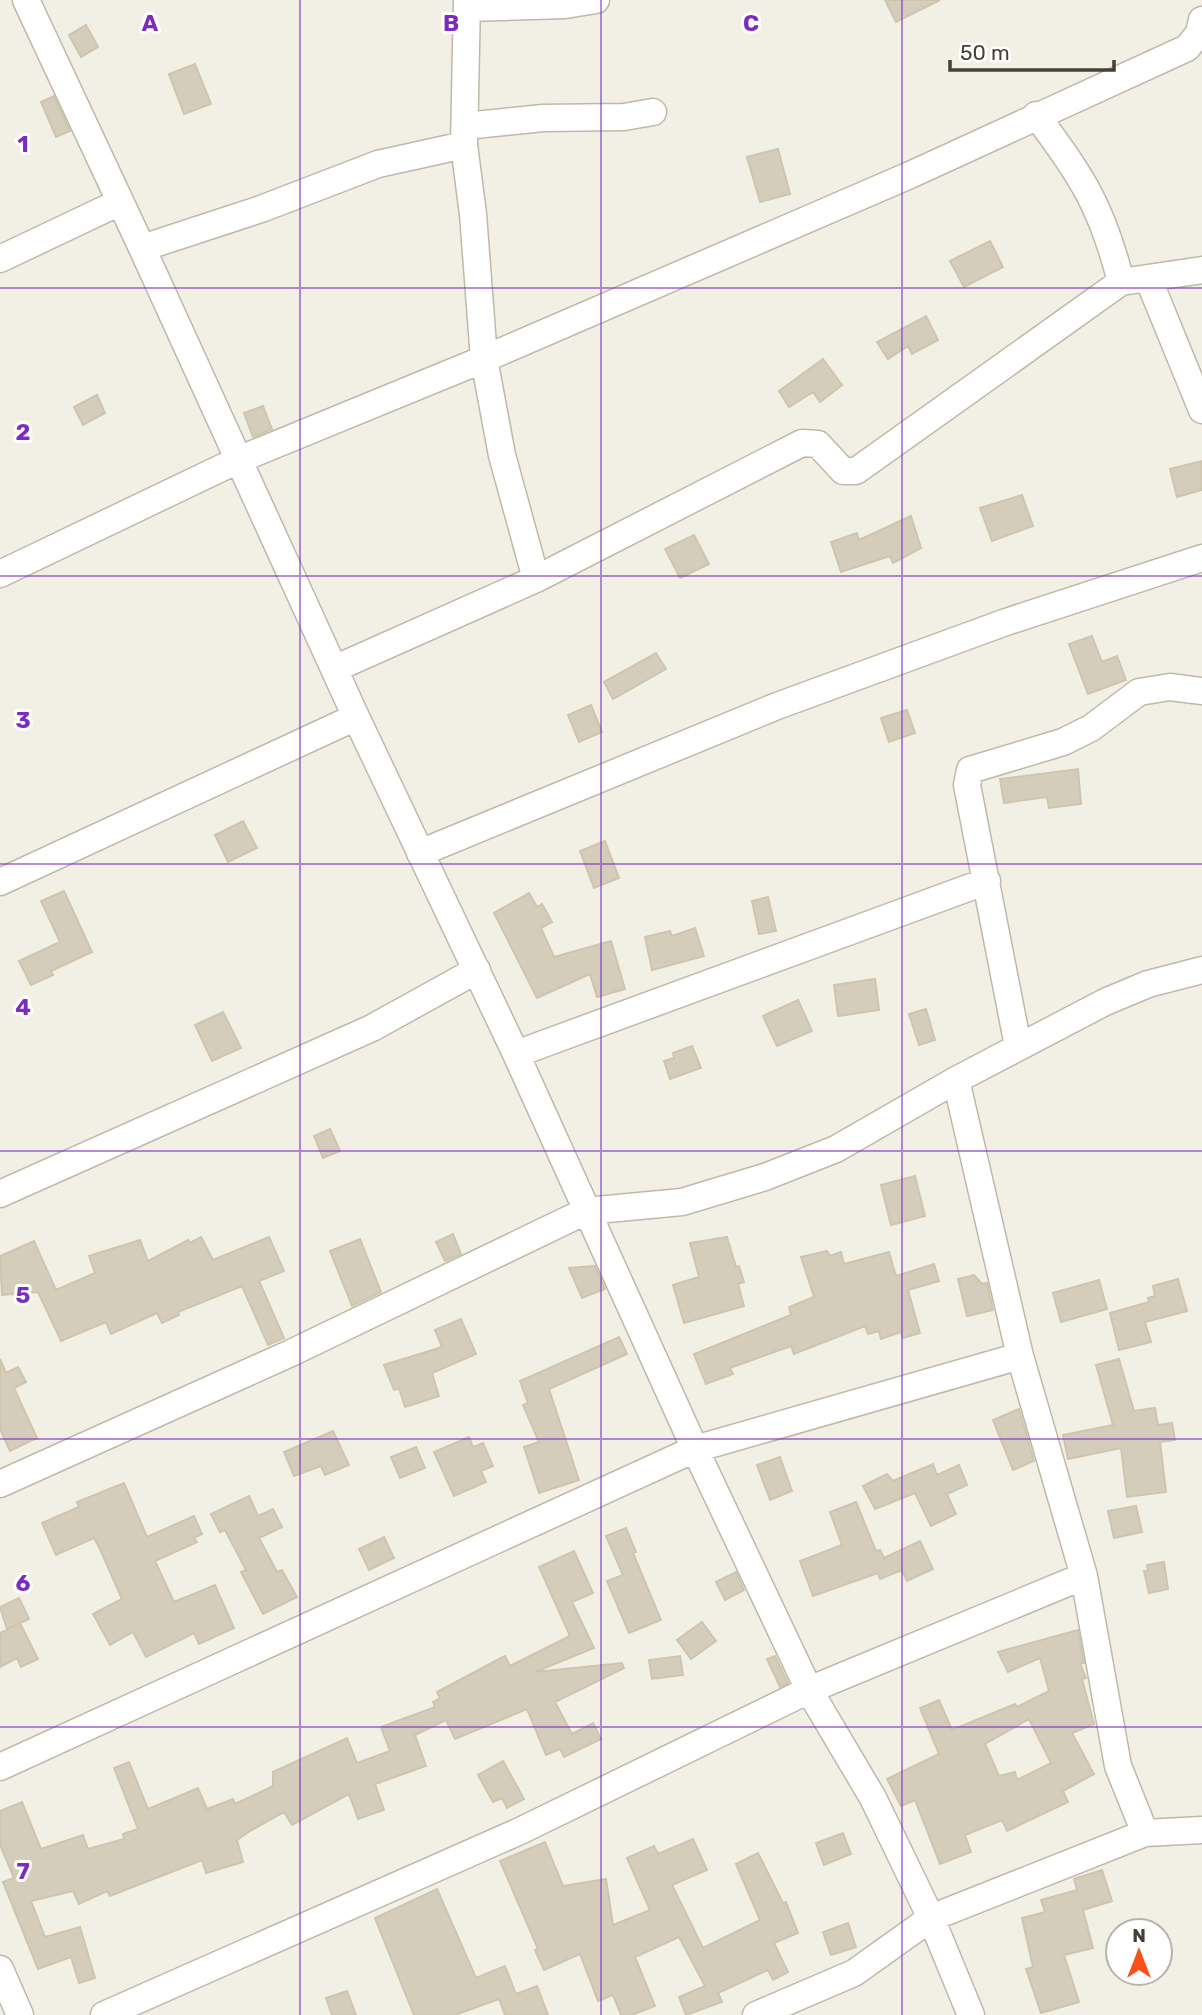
<svg xmlns="http://www.w3.org/2000/svg" width="1202" height="2015" font-family="Rubik,sans-serif">
  <style>
    .building { fill: #d4cdbb; stroke: #cfc5ae; stroke-width: 2; fill-rule: evenodd }
    .lines { fill: none; stroke-linecap: round; stroke-linejoin: round }
    .street-casing { stroke: #beb9a8; stroke-width: 29 }
    .street { stroke: #fff; stroke-width: 26 }
    .grid { fill: none; stroke: #7b2cbf; stroke-width: 2; stroke-opacity: 0.55 }
    .grid-label { font-size: 23px; text-anchor: middle; font-weight: bold; fill: #7b2cbf; stroke: #fff; stroke-width: 6; stroke-linejoin: round; paint-order: stroke }
  </style>
  <rect width="100%" height="100%" fill="#f2f0e5"/>
  <!-- building -->
  <path class="building" d="M885,0h55l-44,22z
    M86,25l12,22 -17,10 -12,-22z
    M195,64l16,40 -27,10 -15,-40z
    M54,96l16,35 -14,6 -15,-35z
    M778,149l12,45 -30,8 -13,-45z
    M990,241l13,26 -39,20 -14,-26z
    M926,316l12,24 -26,14 -4,-8 -20,13 -11,-17z
    M823,359l19,26 -22,17 -7,-10 -24,15 -10,-16z
    M97,395l8,18 -22,12 -9,-18z
    M263,406l9,23 -19,8 -9,-24z
    M1202,461v29l-25,7 -7,-28z
    M1022,495l11,31 -41,15 -12,-33z
    M911,516l10,32 -28,15 -3,-7 -49,16 -10,-30 26,-9 2,7z
    M694,535l15,29 -29,14 -15,-29z
    M1092,636l10,26 15,-6 9,24 -38,14 -19,-50z
    M656,653l10,16 -53,30 -9,-17z
    M591,705l11,27 -23,10 -11,-27z
    M907,710l8,23 -26,9 -8,-24z
    M1078,769l3,35 -32,4 -2,-11 -43,6 -4,-24z
    M243,821l14,27 -29,14 -13,-27z
    M605,841l14,37 -25,10 -14,-37z
    M64,891l28,61 -41,19 2,4 -22,10 -12,-24 41,-19 -19,-41z
    M529,893l8,14 5,-3 10,18 -11,6 13,29 57,-16 14,48 -28,8 -7,-23 -53,24 -43,-85z
    M768,897l8,34 -17,3 -7,-33z
    M695,928l9,28 -52,14 -7,-33 25,-6 2,5z
    M875,979l4,31 -41,6 -4,-31z
    M798,1000l14,31 -35,15 -14,-30z
    M926,1009l9,31 -16,5 -10,-31z
    M223,1012l18,36 -29,13 -17,-36z
    M692,1046l9,22 -31,11 -6,-18 10,-3 -1,-5z
    M330,1129l10,22 -17,7 -9,-22z
    M915,1176l10,40 -34,9 -10,-40z
    M453,1234l8,20 -16,7 -9,-19z
    M201,1237l12,23 56,-23 15,34 -25,10 25,57 -16,7 -26,-59 -64,26 1,3 -17,8 -5,-10 -46,21 -5,-12 -45,19 -23,-49 -36,3 -2,-39 34,-15 22,49 39,-17 -6,-17 51,-16 8,21 40,-21 2,3z
    M727,1237l9,30 3,-1 5,16 -6,2 6,22 -60,17 -11,-38 26,-8 -9,-34z
    M360,1239l21,53 -29,14 -22,-55z
    M827,1251l3,5 11,-4 3,12 45,-12 7,24 38,-12 5,17 -31,9 12,43 -17,5 -2,-6 -20,7 -2,-8 -11,3 -3,-8 -71,28 -3,-8 -61,22 3,6 -27,10 -12,-30 97,-39 -2,-8 25,-10 -13,-40z
    M595,1266l10,23 -23,9 -13,-30z
    M974,1275l8,9 5,-1 6,27 -26,6 -9,-37z
    M1178,1279l9,32 -42,11 6,20 -32,8 -9,-37 39,-11 -1,-4 7,-2 -2,-10z
    M1099,1280l8,29 -46,13 -8,-29z
    M461,1319l15,35 -44,19 7,23 -34,11 -6,-19 -5,2 -10,-25 58,-18 -7,-17z
    M619,1337l8,17 -78,35 30,91 -40,13 -15,-46 15,-5 -16,-37 5,-2 -8,-22z
    M0,1359l6,14 12,-6 8,15 -12,6 23,50 -27,13 -10,-22z
    M1119,1359l15,52 21,-3 3,17 14,-2 3,17 -15,2 6,50 -39,5 -6,-49 -53,11 -5,-24 50,-10 -17,-60z
    M1019,1409l15,52 -21,9 -20,-50z
    M333,1431l16,34 -24,10 -4,-9 -27,10 -10,-24z
    M469,1437l4,10 10,-4 10,23 -12,5 5,11 -32,14 -20,-44z
    M416,1447l9,21 -25,10 -9,-21z
    M780,1457l12,34 -22,9 -13,-35z
    M933,1464l4,11 22,-10 8,20 -20,9 9,20 -25,12 -16,-33 -40,16 -12,-23 24,-12 6,7z
    M124,1483l23,54 47,-21 8,18 -8,4 3,4 -42,19 19,41 41,-17 19,43 -35,16 -5,-11 -48,24 -13,-25 -23,13 -17,-31 29,-15 -22,-50 -6,-11 -38,17 -14,-32 37,-16 -2,-5z
    M249,1496l9,20 15,-7 9,18 -23,11 18,34 5,-2 15,27 -34,17 -22,-42 5,-2 -21,-40 -5,2 -9,-18z
    M856,1502l20,49 4,-1 4,8 36,-17 13,28 -26,12 -5,-11 -22,9 -2,-6 -65,23 -13,-35 42,-16 -12,-33z
    M1136,1506l6,26 -28,6 -6,-27z
    M626,1528l10,24 -3,1 28,67 -32,13 -22,-52 16,-6 -17,-39z
    M384,1537l10,21 -25,12 -10,-21z
    M574,1551l19,42 -21,9 22,46 -59,24 87,-9 2,5 -69,34 17,32 21,-11 8,16 -37,18 -4,-8 -14,6 -19,-46 -72,30 -9,-19 -31,15 11,31 -51,18 9,26 -26,9 -9,-25 -57,31 -8,-13 -34,19 -13,9 6,22 -37,11 -4,-13 -92,36 -3,-5 -28,13 -6,-13 -42,10 14,36 35,-10 15,51 -16,5 -8,-26 -33,12 -35,-87 11,-4 -14,-33v-34l22,-9 19,47 42,-14 5,14 36,-10 -1,-5 15,-5 -24,-61 15,-6 19,47 50,-21 9,21 26,-10 2,5 38,-18v-14l74,-34 10,25 33,-12 -9,-24 54,-20 -2,-5 7,-4 -3,-6 64,-34 4,-2 5,10 60,-30 -31,-69z
    M1164,1562l4,27 -19,4 -5,-22h4l-1,-6z
    M736,1572l8,18 -19,10 -9,-18z
    M19,1598l10,21 -22,10 -7,-22z
    M702,1622l14,19 -25,18 -14,-19z
    M20,1623l18,36 -17,8 -4,-9 -17,9v-34z
    M1078,1630l6,33 -4,1 6,14 -4,1 12,45 -22,9 22,41 -31,17 5,11 -61,29 -5,-11 -37,15 6,17 -31,12 -25,-64 -14,6 -14,-27 52,-25 -19,-46 19,-8 13,30 63,-26 2,3 32,-16 -9,-33 -32,14 -10,-20zM1029,1719l22,44 -34,17 -2,-8 -16,4 -14,-32z
    M680,1656l3,19 -31,4 -3,-19z
    M775,1656l13,27 -8,4 -13,-28z
    M503,1761l21,38 -17,9 -5,-10 -9,4 -15,-27z
    M843,1833l8,21 -27,11 -8,-22z
    M693,1839l14,31 -35,15 31,63 57,-28 -24,-56 22,-11 25,50 3,-1 12,31 -24,10 14,29 -15,8 -5,-10 -50,23 4,9 -36,13 -7,-18 26,-11 -26,-49 -44,20 20,49 -23,9h-11l-8,-20 -15,6 -18,-47 -36,16 -9,-20 3,-1 -38,-88 45,-19 18,44 43,-7 7,46 37,-15 -23,-52 27,-12 4,8z
    M1102,1870l10,31 -29,9 10,38 -29,7 15,47 -38,11 -15,-44 7,-2 -11,-49 23,-6 -4,-12 36,-10 -3,-11z
    M437,1889l39,89 29,-12 11,28 21,-8 11,29h-43l-6,-16 -44,16h-41l-39,-97z
    M848,1923l8,24 -25,8 -8,-23z
    M347,1991l9,24h-24l-6,-17z"/>
  <g class="lines">
    <defs>
      <path id="street" d="M26,0l116,248 214,469 160,337 179,395 114,241 64,108 58,120 40,97
        M467,0l-3,145 9,69 11,145 18,96 34,124
        M467,8l98,-3 31,-5
        M1036,115c46,61 66,92 85,167
        M465,126l78,-8 81,-1 29,-5
        M142,248l119,-39 117,-45 86,-19
        M0,259l120,-57
        M1148,278l54,132
        M0,574l238,-114 246,-101 426,-184 277,-127 12,-15 3,-13
        M334,669l202,-90 266,-136 16,1 25,27h13l265,-189 81,-12
        M420,853l357,-147 229,-84 196,-64
        M0,882l356,-165
        M1018,1046l-51,-261 3,-15 93,-28 28,-14 48,-36 31,-5 32,4
        M516,1054l471,-173
        M956,1080l64,276 64,220 34,190 27,67
        M0,1194l372,-166 105,-58
        M0,1484l291,-131 295,-142 96,-9 83,-25 71,-28 120,-69 149,-78 43,-18 54,-14
        M0,1767l695,-318 325,-93
        M0,1969l20,46
        M104,2015l416,-184 289,-141 275,-114
        M756,2015l98,-42 77,-55 214,-85 57,-3"/>
    </defs>
    <!-- street casing -->
    <use href="#street" class="street-casing"/>
    <!-- street -->
    <use href="#street" class="street"/>
  </g>
  <!-- grid -->
  <path class="grid" d="M300,0v2015M601,0v2015M902,0v2015M0,288h1202M0,576h1202M0,864h1202M0,1151h1202M0,1439h1202M0,1727h1202"/>
  <g class="grid-label">
    <text x="150" y="31">A</text>
    <text x="451" y="31">B</text>
    <text x="751" y="31">C</text>
    <text x="23" y="152">1</text>
    <text x="23" y="440">2</text>
    <text x="23" y="728">3</text>
    <text x="23" y="1015">4</text>
    <text x="23" y="1303">5</text>
    <text x="23" y="1591">6</text>
    <text x="23" y="1879">7</text>
  </g>
  <!-- north arrow -->
  <g transform="translate(1139 1952)"><circle r="33" fill="#ffffff" stroke="#b5b3ae" stroke-width="2"/>
  <path d="M0-5L12 26L0 18L-12 26Z" fill="#f85016"/>
  <text y="-10" font-size="19" font-weight="bold" text-anchor="middle" fill="#454035">N</text>
  </g>
  <!-- scale -->
  <path d="M950 60v10h164v-10" fill="none" stroke="#454035" stroke-width="3.5"/>
  <text x="960" y="60" font-size="21" fill="#454035" stroke="#ffffff" stroke-width="5" paint-order="stroke">50 m</text>
</svg>
